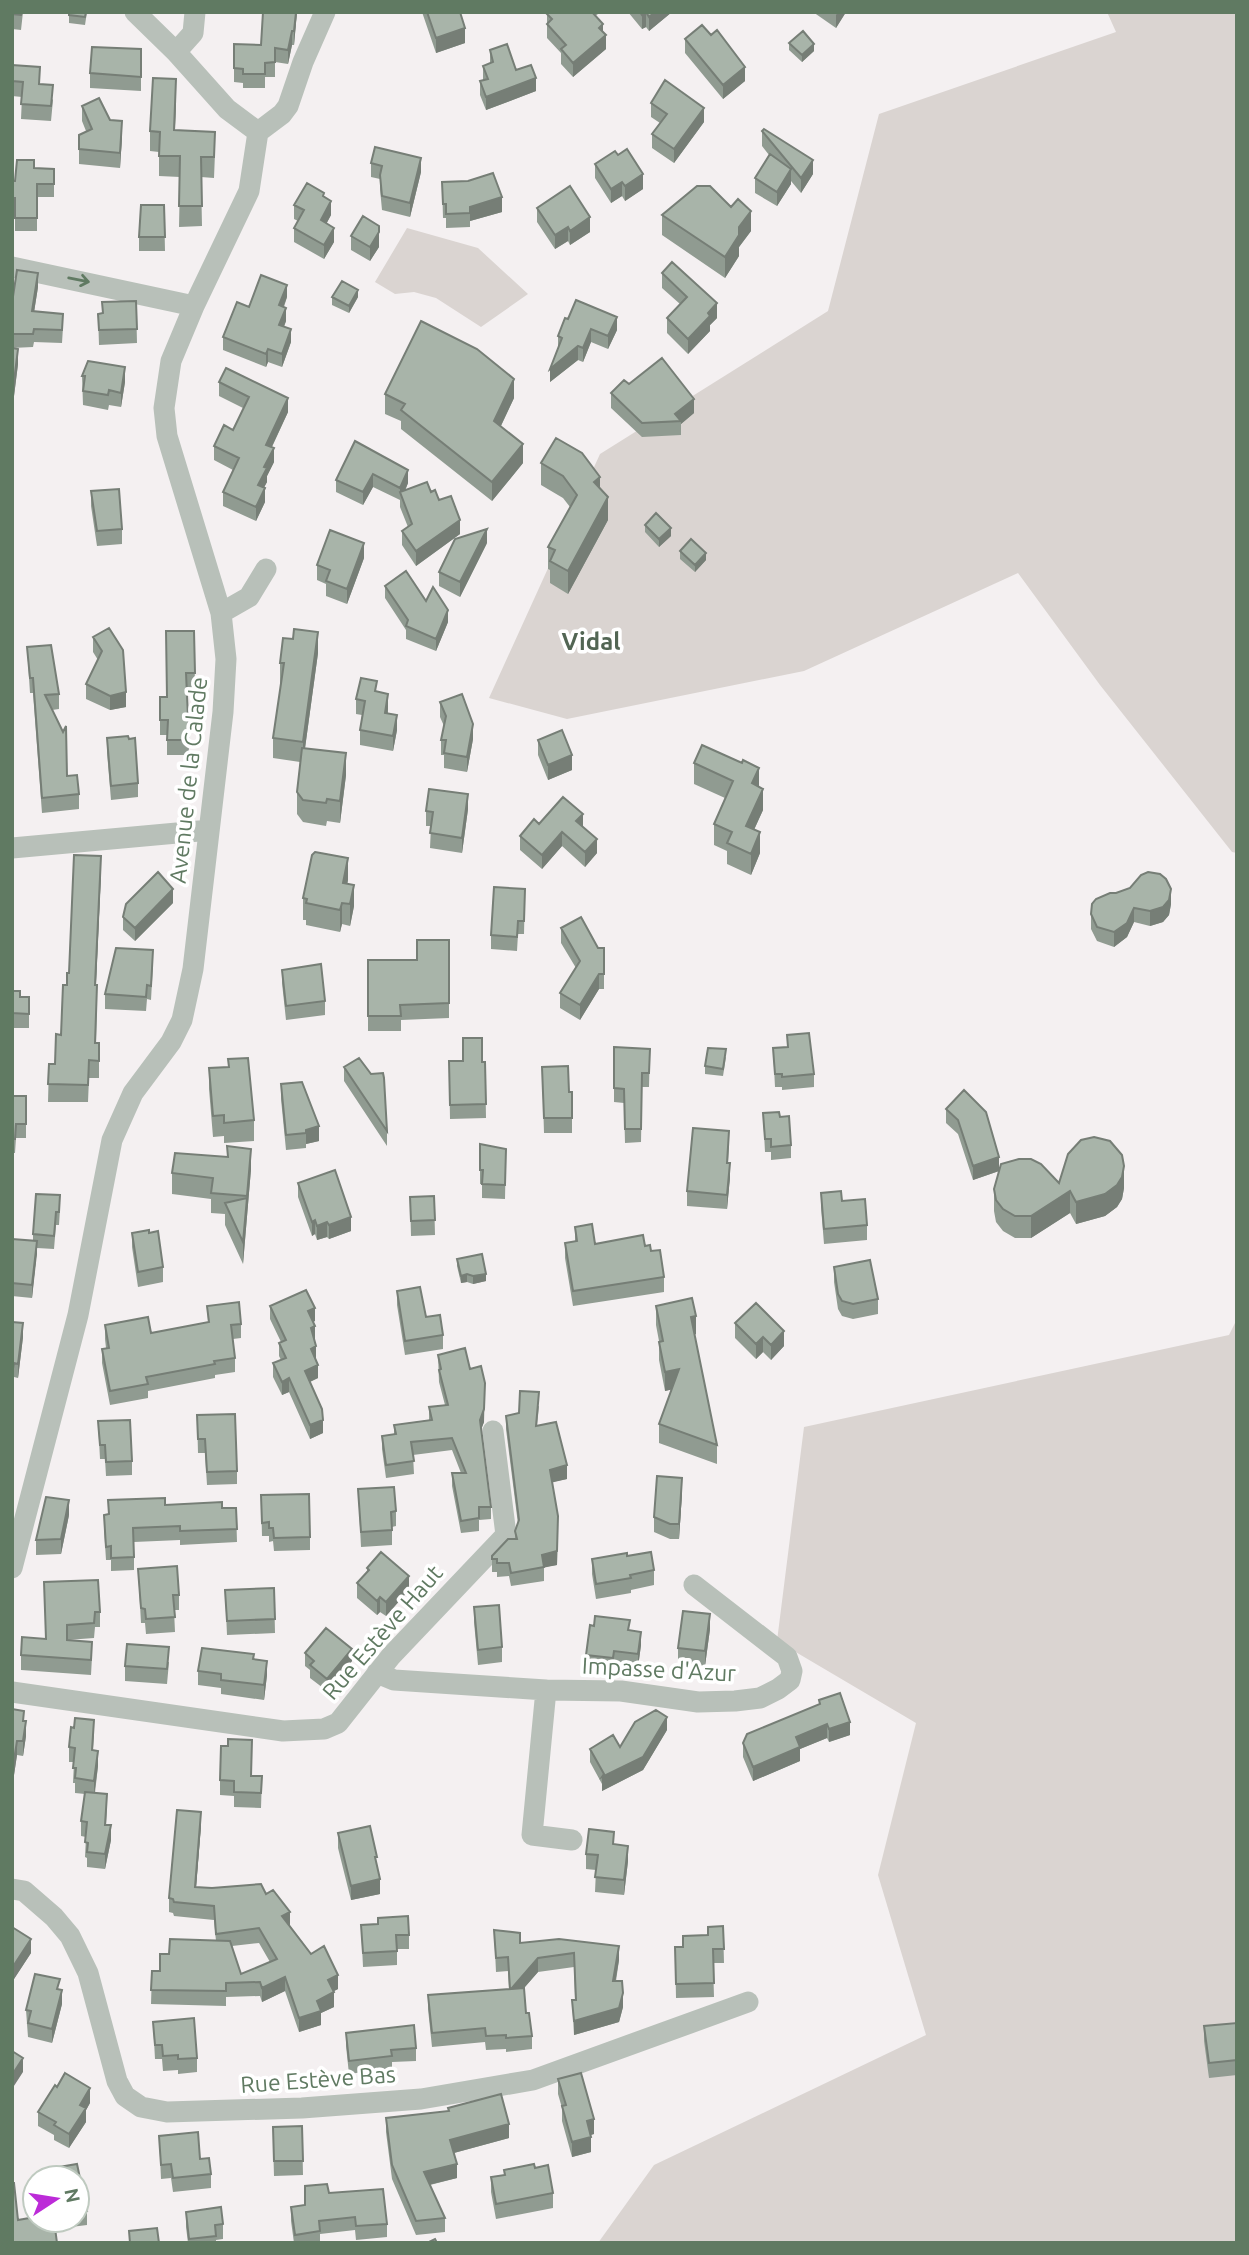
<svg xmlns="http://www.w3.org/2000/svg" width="1249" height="2255" font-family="Ubuntu,sans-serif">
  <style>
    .green { fill: #dad4d1 }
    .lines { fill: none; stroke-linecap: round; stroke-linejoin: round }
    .minor { stroke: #b8c0b9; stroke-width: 21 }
    .wall { fill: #909b91; fill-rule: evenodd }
    .shaded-wall { fill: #767e76 }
    .building { fill: #a8b4a9; stroke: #767e76; stroke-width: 2 }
    .oneway { stroke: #607a62 }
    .labels { text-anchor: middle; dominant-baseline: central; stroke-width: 7; stroke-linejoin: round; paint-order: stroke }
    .street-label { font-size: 23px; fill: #607a62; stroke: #fff }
    .neighbourhood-label { font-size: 24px; font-weight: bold; fill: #526553; stroke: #fff }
  </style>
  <rect width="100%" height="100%" fill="#f4f0f1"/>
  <!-- green -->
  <path class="green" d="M1107,12h130v841l-5,-1 -132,-167 -82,-112 -214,98 -237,48 -78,-21 111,-244 228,-143 51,-197 237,-82z
    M407,228l71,20 50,46 -47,33 -45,-29 -22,-6 -19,2 -20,-12z
    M1237,1319v924h-639l56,-78 272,-130 -48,-160 38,-152 -139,-82 27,-214 425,-92z"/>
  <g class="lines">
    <!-- minor -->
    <path class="minor" d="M135,12l41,40 51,57 31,23
      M176,52l17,-19 2,-21
      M12,267l182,39
      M221,613l28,-16 17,-28
      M12,848l187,-17 10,1
      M12,1568l66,-253 34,-175 21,-47 38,-51 11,-22 11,-51 30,-257 3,-53 -5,-46 -54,-177 -3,-28 7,-47 23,-55 55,-115 9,-59 24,-18 6,-8 15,-44 22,-50
      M377,1673l17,7 152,10 75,1 77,11 37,-1 25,-3 18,-9 12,-9 2,-9 -5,-14 -93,-72
      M546,1690l-14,145 40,5
      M12,1692l271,39 41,-2 14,-6 53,-67 115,-121 -13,-104
      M12,1889l12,2 30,26 16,19 18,37 29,108 8,15 16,11 26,5 135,-4 119,-9 112,-19 215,-78"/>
  </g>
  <!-- wall -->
  <path class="wall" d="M12,12h11l-2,18 -9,-1z
    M69,12h18l-2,13 -16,-2z
    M263,12h34l-3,33h-2l-4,19 -13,-2v15h-10v11h-22v-5l-9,-1v-38l27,1z
    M422,12h38l5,31 -29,10z
    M601,12l-6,4 8,16 3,17 -33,28 -12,-13v-11l-14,-15v-24z
    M628,12h44l-23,19 -3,-4 -4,2z
    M813,12h33l-10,16z
    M685,39l60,42 -22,18 -38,-46z
    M789,43l25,8 -12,11 -13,-12z
    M141,49v42l-51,-3v-15z
    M490,50l26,20 20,21 -50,19 -6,-15v-14l3,-1v-14l7,-2z
    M12,65l28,19 13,16 -2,21 -30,-2 1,-22 -10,-1z
    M176,100l-1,30 40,23 -1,25 -13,-1 1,49 -23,1 1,-50 -21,-1v-24l-9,-1v-20z
    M651,103l53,19 -30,41 -22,-15v-14l8,-11 -9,-6z
    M82,106l28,14 12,16 -2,32 -41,-4v-29l7,-4 -4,-10z
    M762,131l51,43 -12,19 -10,-12v3l-14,22 -22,-13v-15l14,-23 -7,-9z
    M371,163l50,9 -11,45 -28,-7 -2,-21v-10l-9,-2z
    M595,164l48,25 -18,12 -3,-5 -11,7 -16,-25z
    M34,168l20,1v28h-17v34h-22v-20h-3v-30h3z
    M442,182l60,30 -32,9v6l-24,1v-10h-3z
    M324,197l7,18 -5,9 8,18 -10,17 -30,-17v-14l4,-7 -4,-2v-14z
    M164,205l1,46h-26v-14z
    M537,208l53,24 -20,13 -2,-4 -13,8 -18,-27z
    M662,215l89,16 -12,16v9l-14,22 -63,-43z
    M351,236l28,11 -9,14 -19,-11z
    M662,273l55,45 -7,7v6l-22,23 -21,-21v-15l13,-14 -18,-16z
    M38,287l-4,25 29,15 -1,16 -28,-1 -1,5 -21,1v-45z
    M287,297l-3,10 2,14 -2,6 7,15 -9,25 -14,-5 -2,5 -43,-17v-13l26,-30z
    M332,297h26l-9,16 -17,-8z
    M136,301l1,42 -38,2 -1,-31 4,-1v-11z
    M568,319l49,11 -9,19 -17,-7 -8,20 -5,-2 -28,22 8,-32v-14z
    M12,348l6,16 -4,32 -2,-1z
    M82,376l43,6 -4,25 -12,-2 -1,5 -25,-5z
    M219,382l69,30 -16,35 2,15 -7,14v6l-3,5 1,15 -9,19 -33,-15v-14l10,-22 -19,-10v-14l19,-16 10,-22 -24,-12z
    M629,384l65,29 -13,11v11l-39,2 -31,-29v-15z
    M385,394l129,4 -13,28 22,37 -31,38 -91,-72v-8l-16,-7z
    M355,441l53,42 -3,8 26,1 8,8 21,34 -44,32 -14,-21v-14l6,-4 -8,-20v-7l-27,-13 -10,18 -27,-13v-12z
    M541,463l59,26 8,31 -40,74 -18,-11v-13l-2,-1v-22l22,-40 -7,-9 -22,-13z
    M91,491l31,38v15l-25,2 -6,-40z
    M645,525l26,11 -12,11 -14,-15z
    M487,543l-27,54 -21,-11v-14z
    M680,551l26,9 -11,12 -15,-13z
    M364,558l-17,46 -21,-8v-12l-9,-4v-15z
    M385,586l41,15 22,21 -12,29 -30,-12v-9l-21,-32z
    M109,628l17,79 -16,3 -24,-11v-15l12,-24 -5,-8v-15z
    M194,631l1,56 -8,1 2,67h-22v-20h-7v-38h7z
    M27,647l32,47v15l-7,1 15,66 12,18v15l-37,4 -9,-120h-3z
    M318,653l-13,95 41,27 -6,48 -13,-2 -1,5 -23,-4 -6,-8v-22l3,-30 -27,-4v-20l8,-55h-1v-20z
    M377,692l11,17v4l9,17 -4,21 -33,-6v-15l2,-15 -6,-1v-15z
    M440,702l33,37 -6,33 -23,-4v-13h-3v-15l3,-14 -4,-9z
    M107,738l22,1 9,44v14l-27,3 -4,-48z
    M538,740l34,30 -24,10 -10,-25z
    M694,763l65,24 4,23 -9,20 6,23 -9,22 -24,-11v-13l-13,-6v-21l11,-26 -31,-14z
    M468,809l-6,44 -32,-5 1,-22h-5v-15z
    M539,824l44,3 14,26 -12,14 -23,-21 -20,23 -22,-19v-14z
    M101,873l-5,112 1,18 -1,40h3v35h-10l-1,24h-40l1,-38h6l6,-29 8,-62z
    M348,880l-1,4 7,22 -4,20 -8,-2 -2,8 -34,-7v-5h-3v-22z
    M1130,888l41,16 -2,11 -6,7 -13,4 -16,-4 -7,15 -13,10 -17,-6 -6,-12v-15l25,-21z
    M525,889l-1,45h-6l-1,17 -26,-2v-14z
    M173,903l-38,38 -12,-11v-13z
    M561,928l37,20h6v41h-5l-19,31 -20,-12v-15l16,-25 -15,-25z
    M449,940v78l-48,2v11h-33v-71h49z
    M153,964l-2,36 -4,-1 -1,12 -41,-2v-15z
    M282,970l43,31v14l-39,5 -4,-37z
    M12,991l8,6h9v31h-17z
    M787,1035l27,39v13l-32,3v-3h-7l-2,-39 14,-1z
    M650,1049l-1,38h-7l-1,55 -16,1 -1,-40 -10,-1v-14z
    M726,1057l-3,19 -18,-2v-8z
    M449,1061l36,1 1,56 -36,1z
    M228,1067l26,53v21l-30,2v-7l-11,1 -4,-48v-21z
    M344,1067l43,64v15l-43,-65z
    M542,1067l27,25h3v41h-28z
    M281,1084l38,57 -13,3v4l-20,2 -5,-51z
    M964,1090l35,79 60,14 65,5 -2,11 -5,8 -12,9 -29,8 -6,-11 -39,25h-16l-12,-7 -7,-9 -2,-11v-22l5,-18 -26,9 -15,-46 -12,-11v-14z
    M12,1096h14v42h-10l-1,15h-3z
    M763,1113l17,4 11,28v13l-20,2v-8h-6z
    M729,1145l-1,18 2,14 -3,32 -40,-3v-15z
    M227,1146l24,23 -8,95 -18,-39v-11l-14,-1v-14l-39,-5v-21l55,-16z
    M506,1149l-1,50 -23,-1v-14h-2v-14z
    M298,1183l53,48 -22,8 -2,-2 -10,3 -2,-6 -3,2 -14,-39z
    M821,1193l21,8 25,24v15l-43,4 -3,-37z
    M434,1196l1,39 -24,1 -1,-39z
    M60,1209l-1,16h-3l-2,24 -17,-1 -5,50 -20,-2v-57l21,2v-7z
    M575,1227l20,17 56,7 13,26v15l-91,14 -8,-48v-15l10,-1z
    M132,1233l31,34v15l-25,5 -6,-40z
    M457,1259l29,22 -13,3 -6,-2 -6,1 -4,-17z
    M834,1267l44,32v15l-25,5 -11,-3 -4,-7 -4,-27z
    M397,1291l29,26 17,18v14l-38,6 -8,-50z
    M207,1306l34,18v14l-8,1 2,19v14l-20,3v3l-67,13v7l-38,7 -8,-42v-14l4,-1 -1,-9v-14l46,8 57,-11z
    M270,1306l45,15 -2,1 1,18 4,38 -8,4 13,51 -13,6 -21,-47 -7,3 -9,-18v-14l8,-3 -2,-4v-13l2,-1 -11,-23z
    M656,1306l40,28 -2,1 23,110v19l-58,-21v-19l13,-35 -7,2 -6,-31v-19l-3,-16z
    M12,1322l11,15 -5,41 -4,-1 -2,11z
    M735,1323l49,23 -13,14 -8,-8 -7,7 -21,-21z
    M438,1355l46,67 -3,7 10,78v12l-12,1v11l-18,2 -9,-47v-13h9l-9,-23 -39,5 1,19 -28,4 -4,-29v-13l12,-1v-10l35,-5v-13l16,-2 -6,-23z
    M539,1406l-2,20 30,53 -15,3 6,48 -1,35 -13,2v14l-33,5 -2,-10 -12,1v-5h-5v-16l23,-17v-8l3,-7 -12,-95v-13l13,-3z
    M197,1415l40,56v13l-30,1 -2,-32h-7z
    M98,1421l34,40v14l-26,1 -1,-17h-5z
    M358,1489l38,22v15l-4,1v18l-31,2z
    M682,1493l-3,46h-9l-16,-7v-15z
    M261,1495l49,42v13l-36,1 -1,-10 -4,1v-6h-7z
    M108,1500l57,5 71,3 1,34 -57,3v-5l-46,2v28l-23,1v-11h-5l-2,-32v-13l4,-1z
    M69,1515l-8,39 -25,1v-15z
    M627,1556l27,14v15l-23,5v3l-35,6 -4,-25v-15z
    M367,1568l42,22 -23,26 -6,-4 -3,3 -20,-17v-15l10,-11z
    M138,1569l41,26v15h-5l1,22 -29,2 -1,-11h-4z
    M44,1582l56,30v15h-5l-1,11 -27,2 25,17 -1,18 -70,-5v-15l25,-16z
    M274,1588l1,45 -48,2 -2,-45z
    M474,1607l28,40v15l-24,3 -4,-43z
    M710,1629l-5,37 -27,-3v-15z
    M630,1630l11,15 -3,22 -24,-3 -1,7 -27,-3v-13z
    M305,1653l47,8 -25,30 -17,-13v-8l-5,-4z
    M169,1662l-2,22 -42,-3v-15z
    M198,1671l69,4 -3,25 -43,-6v-6l-23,-3z
    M819,1700l31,35 -21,7 -2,-4 -27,11v12l-47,20 -10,-24v-14l76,-39z
    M12,1709l12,12 2,15 -3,20 -6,-1 -3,20h-2z
    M667,1730l-24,40 -41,21v-7l-12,-22v-13l30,-2z
    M94,1735l-1,15 5,16 -3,27 12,16 -1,16 5,15 -6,29 -18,-2v-9l-2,-1 1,-20 -5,-1v-15l4,-27 -10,-1v-10h-2l1,-21h-5v-15z
    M252,1740l-1,36h11l-1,32 -27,-1v-11l-14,-1v-15l8,-34z
    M201,1826l-5,61 70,7 72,95 -4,2v16l-13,6v12l-22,7 -14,-41 -23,11 -2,-6 -34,1v9l-75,-2 1,-33h8l9,-17 47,-13 -2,-21 -40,-4 -1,-3 -4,-1v-14zM259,1943l11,19 -29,12 -9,-28z
    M338,1833l39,33 3,28 -29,6 -13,-52z
    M614,1845l14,16 -4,34 -29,-3 1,-22 -10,-1v-15z
    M361,1925l48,10v14h-12v16l-34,2z
    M723,1926l1,37h-11l1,34 -38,1 -1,-51h8z
    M12,1927l19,26 -17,26 -2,-1z
    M494,1930l26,13 99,17 -3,21 7,26 -4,15 -45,13 -2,-35h3l-1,-33 -36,5 -14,16 2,25 6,23v13l-26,3v-3l-20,1 -1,-8 -53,5 -4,-38v-14l81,-6 -1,-18 -12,1z
    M62,2004l-10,39 -24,-6 -2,-27z
    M153,2022l44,36v14l-19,2v-4l-15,1 -1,-12h-7z
    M1237,2023v52l-28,3 -5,-37v-15z
    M346,2033l70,15v13l-24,1v6l-43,6 -3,-28z
    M558,2079l36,55 -4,1 1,17 -19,5 -10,-36v-13l-4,-14z
    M90,2103l-4,7v12l-17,26 -15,-8v-5l-16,-9v-14z
    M448,2108l61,30 -55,15 3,25 -27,7 15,33v14l-29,3 -24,-56 -6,-47v-14l62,-7z
    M302,2126l1,49 -29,1 -1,-35z
    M159,2136l41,23 11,15v14l-38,4 -2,-14 -10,1z
    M77,2164l10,47v14l-32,4 2,14h-45v-60h2l4,37 17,-3v3h42v-42h-30v-9z
    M535,2168l18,25v15l-57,11 -5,-27v-15l13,-2v-5z
    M329,2193l58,31v13l-31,3 -1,-10 -35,4v9h-26l-3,-22v-14l14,-2z
    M186,2212l37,12v15l-7,1v3h-28l-2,-16z"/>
  <!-- shaded-wall -->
  <path class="shaded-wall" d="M296,12h1l-3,33v-14z
    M646,12v15l-4,2v-14z
    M655,12h17l-23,19v-14z
    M838,12h8l-10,16v-13z
    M603,24v14l3,-3v14l-33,28v-14z
    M465,28v15l-29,10v-15z
    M292,31v14l-4,19v-14z
    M814,44v7l-12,11v-7z
    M745,67v14l-22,18v-14z
    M536,78v13l-50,19v-13z
    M176,79v21l-2,51v-21z
    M704,108v14l-30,41v-14z
    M122,121v15l-2,32v-15z
    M421,158v14l-11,45v-14z
    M813,160v14l-12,19v-15z
    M791,169v15l-14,22v-14z
    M643,174v15l-18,12v-15z
    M622,182v14l-11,7v-14z
    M502,197v15l-32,9v-14z
    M331,201v14l-10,19v-14z
    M751,211v20l-12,16v9l-14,22v-21l14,-30z
    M590,217v15l-20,13v-14z
    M568,227v14l-13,8v-14z
    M334,228v14l-10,17v-14z
    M379,232v15l-9,14v-14z
    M38,273v14l-6,38v-14z
    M287,285v12l-8,21v-13z
    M358,290v7l-9,16v-7z
    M717,303v15l-7,7v6l-22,23v-15l20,-26z
    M286,308v13l-7,17v-13z
    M617,317v13l-9,19v-13z
    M291,329v13l-9,25v-13z
    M591,329v13l-8,20v-14z
    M578,346v14l-28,22v-13z
    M18,349v15l-4,32v-15z
    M268,349v13l-2,5v-13z
    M125,367v15l-4,25v-14z
    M514,379v19l-20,42v-19z
    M288,398v14l-22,47v-14z
    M694,399v14l-13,11v-3l-6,-7z
    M523,444v19l-31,38v-19z
    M274,448v14l-7,14v6l-9,17v-14l6,-18z
    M408,470v13l-6,14 -2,-5v8v-12z
    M373,474v13l-10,18v-13z
    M600,477v22l-6,-17z
    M265,488v14l-9,19v-14z
    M608,497v23l-40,74v-23z
    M460,520v14l-44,32v-15z
    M671,528v8l-12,11v-8z
    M487,529v14l-27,54v-15z
    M364,543v15l-17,46v-15z
    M706,553v7l-11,12v-7z
    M448,610v12l-12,29v-12z
    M318,632v21l-15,110v-21z
    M126,692v15l-16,3v-14z
    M388,694v15l-3,19v-15z
    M397,715v15l-4,21v-15z
    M473,724v15l-6,33v-15z
    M346,753v22l-6,48v-22z
    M572,755v15l-24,10v-15z
    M759,768v20l-7,-5z
    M763,789v21l-17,37v-21z
    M468,794v15l-6,44v-15z
    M583,814v15l-7,-8z
    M562,832v14l-20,23v-14z
    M760,832v21l-9,22v-21z
    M597,839v14l-12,14v-15z
    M101,856v17l-6,130v-18z
    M348,858v22l-5,24v-21z
    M354,885v21l-4,20v-22z
    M173,889v14l-38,38v-13z
    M1171,889v15l-2,11 -6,7 -13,4v-15z
    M342,903v21l-2,8v-22z
    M1134,908v14l-7,15 -13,10v-15z
    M599,974v15l-19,31v-15z
    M319,1126v15l-13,3v-14z
    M251,1149v20l-8,95v-22z
    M999,1157v14l-26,9v-14z
    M730,1163v14l-3,32v-14z
    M1124,1166v22l-2,11 -5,8 -12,9 -29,8v-22z
    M1070,1191v22l-39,25v-22z
    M351,1217v14l-22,8v-14z
    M315,1220v14l-3,2v-14z
    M327,1222v15l-10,3v-14z
    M37,1241v13l-5,44v-13z
    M467,1274v8l-6,1v-7z
    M486,1274v7l-13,3v-8z
    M315,1308v13l-7,3v-13z
    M696,1316v18l-5,1v-18z
    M23,1323v14l-5,41v-14z
    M315,1326v13l-4,2v-13z
    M784,1331v15l-13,14v-15z
    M763,1337v15l-7,7v-15z
    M316,1346v14l-5,-11z
    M318,1365v13l-13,6v-13z
    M679,1369v19l-14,3v-19z
    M289,1378v14l-7,3v-13z
    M485,1383l-1,39 -4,11v-13z
    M323,1420v13l-13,6v-14z
    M567,1465v14l-17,4v-13z
    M682,1478v15l-3,46v-15z
    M69,1500v15l-8,39v-15z
    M558,1516l-1,49 -15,3v-13z
    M409,1576v14l-23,26v-14z
    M380,1597v15l-3,3v-14z
    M710,1614v15l-5,37v-15z
    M641,1632v13l-3,22v-13z
    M352,1649v12l-25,30v-12z
    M267,1661v14l-3,25v-15z
    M667,1717v13l-24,40 -41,21v-14z
    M26,1721v15l-3,20v-15z
    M850,1722v13l-21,7v-13z
    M827,1724v14l-27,11v12l-47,20v-14l43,-30z
    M17,1741v14l-3,20v-15z
    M98,1751v15l-4,30v-15z
    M201,1812v14l-6,75v-14z
    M111,1825v15l-6,29v-15z
    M628,1846v15l-4,34v-15z
    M380,1879v15l-29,6v-14z
    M290,1912v14l-8,-10z
    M31,1939v14l-17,26v-14z
    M619,1946v14l-6,35v-14z
    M538,1958v14l-27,31v-14z
    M338,1975v14l-10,5v-14z
    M285,1977v14l-23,11v-14z
    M62,1990v14l-10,39v-14z
    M334,1992v15l-13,6v12l-22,7v-14l18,-17z
    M623,1993v14l-4,15 -45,13v-14z
    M23,2058v14l-11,17v-14z
    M90,2088v15l-4,7v12l-17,26v-14l11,-29z
    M594,2119v15l-7,2v-15z
    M509,2124v14l-59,16v-14z
    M591,2137v15l-19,5v-15z
    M457,2164v14l-33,8v-14z"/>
  <!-- building -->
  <path class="building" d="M12,12h10l-1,3 -9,-1z
    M69,12h17l-1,5 -16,-2z
    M263,12h33l-2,19h-2l-4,19 -13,-2v14l-10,1v11h-22v-5l-9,-1v-24l27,1z
    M427,12h33l5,16 -29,10z
    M549,12h43l11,12 -4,4 7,7 -33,28 -12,-14 5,-4 -19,-21 5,-5 -5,-5z
    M640,12h15l-6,5 -3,-5 -4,3z
    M702,25l9,10 6,-5 28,37 -22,18 -38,-46z
    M803,31l11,13 -12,11 -13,-12z
    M507,44l9,26 15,-5 5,13 -50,19 -6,-16 8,-2 -5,-13 10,-4 -3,-12z
    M92,47l49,2v28l-51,-4z
    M12,65l28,2 -1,17 14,1 -2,21 -30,-2 2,-22 -11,-1z
    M153,78l23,1 -2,51 41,2 -1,25h-13l1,49h-23l1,-50h-21l1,-24 -10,-1z
    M665,80l39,28 -30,41 -22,-15 15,-20 -16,-11z
    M99,98l11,22 12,1 -2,32 -41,-4v-14l13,-6 -10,-23z
    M764,129l49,31 -12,18 -39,-47z
    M375,147l46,11 -11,45 -28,-7 -2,-21 2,-9 -11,-3z
    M627,149l16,25 -18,12 -3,-4 -11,7 -16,-25 20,-13 3,4z
    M770,154l21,15 -14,23 -22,-14z
    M17,160h17v8l20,1v15h-17v34h-22v-20h-3v-17h3z
    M493,173l9,24 -32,10v6l-24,1v-10h-3l-1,-22 26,-1z
    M307,183l17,10 -1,3 8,5 -10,19 13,8 -10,17 -30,-17 10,-18 -10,-5z
    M570,186l20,31 -20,14 -2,-4 -13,8 -18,-27z
    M697,186h13l21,21 7,-8 13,12 -12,16v8l-14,22 -63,-42z
    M141,205h23l1,32h-26z
    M363,216l16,10v6l-9,15 -19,-11z
    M672,262l45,41 -9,10 2,3 -22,23 -21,-21 20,-21 -25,-24z
    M17,270l21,3 -6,38 31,3 -1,16 -28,-1 -1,5h-21v-31z
    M261,275l26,10 -8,20 7,3 -7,17 12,4 -9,25 -14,-5 -2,5 -43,-17 14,-35 12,5z
    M342,281l16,9 -9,16 -17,-9z
    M576,300l41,17 -9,19 -17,-7 -8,19 -5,-2 -28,23 12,-31 -4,-2 7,-18 3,1z
    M136,301l1,28 -38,1 -1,-16 5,-1 -1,-11z
    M421,321l56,28 37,30 -20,42 29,23 -31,38 -91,-72 4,-6 -20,-10z
    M12,348l6,1 -4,32h-2z
    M662,358l32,41 -19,15 6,7 -39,2 -31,-30 13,-13 5,4z
    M88,361l37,6 -4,26 -12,-3 -1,5 -25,-4 2,-15h-3z
    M226,368l62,30 -22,47 8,3 -10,19 3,1 -9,17 7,3 -9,19 -33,-15 16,-34 -25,-12 10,-21 9,5 16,-33 -30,-15z
    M556,438l26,15 18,24 -6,5 14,15 -40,74 -18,-10 5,-11 -7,-3 29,-52 -14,-19 -22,-13z
    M355,441l53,29 -8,18 -27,-14 -10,18 -27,-12z
    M427,482l4,10 4,-2 4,10 12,-4 9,24 -44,31 -14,-20 10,-7 -12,-32z
    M119,489l3,40 -25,2 -6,-40z
    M656,513l15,15 -12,11 -14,-14z
    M487,529l-27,53 -21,-10 16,-33z
    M330,530l34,13 -17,46 -21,-8 4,-11 -13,-5z
    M691,539l15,14 -11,12 -15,-14z
    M406,571l20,30 7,-14 15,23 -12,29 -30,-13 2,-6 -23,-34z
    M109,628l14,22 3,42 -16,4 -24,-12 16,-33 -9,-14z
    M294,629l24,3 -15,110 -30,-4 11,-75h-4l3,-25 10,1z
    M166,631h28l1,42h-9l3,67h-22l1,-20h-8v-23h7z
    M51,645l8,49 -14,1 18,37 3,-6 1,50 10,-1 2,19 -37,4 -9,-120h-3l-3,-31z
    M361,678l16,3 -2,10 13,3 -3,19 12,2 -4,21 -33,-6 5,-29 -9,-2z
    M462,694l11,30 -6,33 -23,-4 2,-13h-5l5,-24 -6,-14z
    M562,730l10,25 -24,10 -10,-25z
    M128,736l1,3 6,-1 3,45 -27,3 -4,-48z
    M702,745l40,18 1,-3 16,8 -7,15 11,6 -17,37 14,6 -9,22 -24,-11 5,-11 -18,-8 19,-43 -39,-18z
    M302,748l44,5 -6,48 -13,-2 -1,4 -23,-3 -6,-8z
    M429,789l39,5 -6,44 -32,-5 3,-21 -7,-1z
    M563,797l20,17 -7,7 21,18 -12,13 -23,-20 -20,23 -22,-19 14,-17 5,5z
    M315,852l33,6 -5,25 11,2 -4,19 -8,-1 -2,7 -34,-7 1,-4 -4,-1 9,-43z
    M74,855l27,1 -6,129h2l-2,58h4v18l-10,-1 -1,25 -40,-1 1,-20h6l1,-30 5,1 2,-50h4v-12h2z
    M158,872l15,17 -38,39 -12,-11 3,-13z
    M1148,872l12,2 6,5 5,10 -2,11 -6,7 -13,4 -16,-3 -7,15 -13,9 -17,-5 -6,-13 1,-10 4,-5 14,-6h6l14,-5 11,-13z
    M494,887l31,2 -1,32h-6l-1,16 -26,-2z
    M581,917l17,31h6v26h-5l-19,31 -20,-12 20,-32 -19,-33z
    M417,940h32v63l-49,2 1,11h-33v-56h49z
    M116,948l37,2 -2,36 -4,-1 -1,12 -41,-3z
    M321,964l4,37 -39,5 -4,-36z
    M12,991h8v6h9v17l-17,-1z
    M809,1033l5,41 -32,3v-3h-7l-2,-26 15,-1 -1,-12z
    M463,1038h19v24h3l1,42 -36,1 -1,-44h14z
    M614,1047l36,2 -1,24h-7l-1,56h-16l-1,-40 -10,-1z
    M708,1048l18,1 -3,20 -18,-3z
    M248,1058l6,62 -30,3v-8l-11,1 -4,-48 20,-1 -1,-8z
    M359,1058l12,16 12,-1 1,5 3,53 -43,-64z
    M568,1066l1,26h3v26h-28l-2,-51z
    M302,1082l17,44 -13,4v3l-20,2 -5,-51z
    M964,1090l22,22 13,45 -26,9 -15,-46 -12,-11z
    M12,1096h14v28h-10l-1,15h-3z
    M779,1112l1,5 9,-1 2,29 -20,2v-8h-6l-2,-26z
    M693,1128l36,3 -2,32h3l-3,32 -40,-4z
    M1094,1137l16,4 12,14 2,11 -2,11 -5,8 -12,9 -29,8 -6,-11 -39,25h-16l-12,-7 -7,-9 -2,-11 7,-25 18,-5h12l10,5 18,19 9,-29 13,-14z
    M480,1144l26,5 -1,36 -23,-1 1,-14h-3z
    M227,1146l24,3 -4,47 -36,-3 2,-15 -41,-5 3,-20 53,4z
    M335,1170l16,47 -22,8 -2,-3 -10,4 -2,-6 -3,2 -14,-39z
    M841,1191l1,10 23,-2 2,26 -43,4 -3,-36z
    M36,1194l24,1 -1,17h-3l-2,24 -21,-2z
    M434,1196l1,24 -24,1 -1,-24z
    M247,1198l-4,44 -18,-39z
    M592,1224l3,20 48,-9 2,11 5,-1 1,6 9,-1 4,27 -91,14 -8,-48 12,-2 -2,-14z
    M149,1230v3l9,-2 5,36 -25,5 -6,-39z
    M12,1239l25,2 -5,44 -20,-2z
    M482,1254l4,20 -13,2 -6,-2 -6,2 -4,-17z
    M870,1260l8,39 -25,5 -11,-3 -4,-7 -4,-27z
    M420,1287l6,30 14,-2 3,20 -38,6 -8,-50z
    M306,1290l9,18 -7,3 7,15 -4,2 5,18 -5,3 7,16 -13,6 17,38 1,11 -13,5 -21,-47 -7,4 -9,-19 13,-5 -7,-15 7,-3 -16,-34z
    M692,1298l4,18 -5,1 26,128 -58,-21 20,-55 -14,3 -6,-30 4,-1 -7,-35z
    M239,1302l2,22 -10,1 4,33 -21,3 1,3 -69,13 2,7 -38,7 -8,-42 7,-1 -4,-23 43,-8 3,16 58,-11 -2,-16z
    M756,1303l28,28 -13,14 -8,-8 -7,7 -21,-21z
    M12,1322l11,1 -5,41 -4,-1 -2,11z
    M465,1348l5,21 11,-3 4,17 -1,26 -4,11 11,87h-12v11l-18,3 -9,-48h14l-14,-35 -41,4 3,19 -28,4 -4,-29 14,-2 -2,-9 38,-5 -3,-13 19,-2 -9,-35 2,-1 -3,-14z
    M520,1391l19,1 -3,34 20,-4 11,43 -17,5 8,46 -1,35 -15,4 2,12 -33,6 -2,-10h-12v-4h-5v-3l16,-17h9l-2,-8 4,-11 -13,-104 13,-3z
    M235,1414l2,57 -30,1 -2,-33h-7l-1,-24z
    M130,1420l2,41 -26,1 -1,-17h-5l-2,-24z
    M657,1476l25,2 -3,46h-9l-16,-7z
    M394,1487l2,24 -5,1 1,18 -31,2 -3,-43z
    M309,1494l1,43 -36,1 -1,-10h-4v-6l-7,1 -1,-28z
    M46,1497l23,3 -8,39 -25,1z
    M165,1498v7l57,-3v6h14l1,21 -57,2v-5l-47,2 1,29 -23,1v-12l-5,1 -2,-32 5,-1 -1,-14z
    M381,1552l28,24 -23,26 -6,-5 -3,4 -20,-18 12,-13 -2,-2z
    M651,1552l3,18 -24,5 1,3 -35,6 -4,-25 35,-6v3z
    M177,1566l2,29h-6l2,22 -29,2 -1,-10 -4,-1 -3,-39z
    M98,1580l2,32h-5l-1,11 -27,2v15l25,2 -1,18 -70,-5 1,-18 24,2 -2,-57z
    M274,1588l1,31 -48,2 -2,-31z
    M499,1605l3,42 -24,3 -4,-43z
    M683,1611l27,3 -5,37 -27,-3z
    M595,1616l35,4 -2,10 13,2 -3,22 -24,-3 -1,7 -27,-3 4,-30 4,1z
    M326,1628l26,21 -25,30 -17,-14 4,-4 -9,-8z
    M127,1644l42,3 -2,22 -42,-3z
    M202,1648l52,6 -1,5 14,2 -3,24 -43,-5v-6l-23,-3z
    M840,1693l10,29 -21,7 -2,-5 -31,13 4,10 -47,20 -10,-24 4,-9 73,-30 -1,-4z
    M12,1709l12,2 -1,10h3l-3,20h-6l-3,19h-2z
    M656,1710l11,7 -24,40 -41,20 2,-3 -14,-25 23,-14 7,12 15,-25z
    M75,1718l19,2 -2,30 6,1 -4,30 -19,-3 1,-10h-3l2,-20 -6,-1 2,-20 3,1z
    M228,1739l24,1 -1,36h11l-1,17 -27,-1v-11l-14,-1 1,-34h7z
    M85,1792l22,2 -2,31h6l-6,29 -18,-2 1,-9 -3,-1 2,-20 -6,-1z
    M177,1810l24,2 -6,75 17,1 49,-4 5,10 7,-4 17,22 -8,4 29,38 13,-8 14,29 -10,5 6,12 -17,9 4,10 -22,7 -14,-41 -23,11 -2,-6 -34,1v8l-75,-1 1,-19h8v-17h9l1,-15 60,2 11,33 36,-15 -18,-31 -43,6 -2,-28 -40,-4 -1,-3 -4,-1z
    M370,1826l7,31h-2l5,22 -29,7 -13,-53z
    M589,1829l25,3 -1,12 15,2 -4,34 -29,-3 3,-22 -12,-1z
    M408,1916l1,19h-13l1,16 -34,2 -2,-28 17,-1v-6z
    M723,1926l1,23h-11l1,34 -38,1 -1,-37h8v-11l25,-1v-8z
    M12,1927l19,12 -17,26 -2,-1z
    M494,1930l26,3v10l39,-4 60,7 -6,35h9l1,12 -4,15 -45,13 -2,-21h4l-2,-47 -36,5 -27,31 13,-1 2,25h3l3,23 -26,2v-3l-20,1 -1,-8 -53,5 -4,-38 82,-6 -2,-32 -12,1z
    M35,1974l25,5 -3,10 5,1 -10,39 -24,-6 3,-12 -5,-1z
    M194,2018l3,40 -19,1v-4l-15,1 -1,-11h-7l-2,-23z
    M1237,2023v37l-28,3 -5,-37z
    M414,2025l2,23 -25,2 1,6 -43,5 -3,-28z
    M12,2051l11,7 -11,17z
    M65,2073l25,15 -10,17 6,3 -17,26 -15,-9 2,-3 -18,-10 17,-27 2,2z
    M581,2073l13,46 -7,2 4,16 -19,5 -10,-36 4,-1 -8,-26z
    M501,2094l8,30 -59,16 7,24 -33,8 21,46 -29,3 -24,-56 -6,-47 63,-7 -1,-3z
    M302,2126l1,35h-29l-1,-34z
    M198,2132l2,27 9,-1 2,16 -38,4 -2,-14 -10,1 -2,-29z
    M77,2164l10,47 -10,2v-35h-29l-1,-9z
    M534,2164l1,4 13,-3 5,28 -57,11 -5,-27 14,-2 -1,-5z
    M12,2183h2l4,37 17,-3v3h19l3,23h-45z
    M327,2184l2,9 54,-4 4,35 -31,2 -1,-9 -36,4 1,10 -25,4 -4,-28 14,-2v-19z
    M221,2207l2,17 -8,1 1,11 -27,3 -3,-27z
    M157,2228l2,15h-29l-1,-12z
    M435,2239l2,4h-10z"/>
  <!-- one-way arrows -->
  <defs><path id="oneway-shaft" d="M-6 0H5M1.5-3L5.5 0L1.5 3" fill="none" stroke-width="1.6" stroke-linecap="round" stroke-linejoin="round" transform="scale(1.75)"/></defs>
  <use class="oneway" href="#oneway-shaft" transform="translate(79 280) rotate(11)"/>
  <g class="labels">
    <!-- street labels -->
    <g class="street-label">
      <text transform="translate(188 780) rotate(-84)">Avenue de la Calade</text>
      <text transform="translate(382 1632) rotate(-49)">Rue Estève Haut</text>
      <text transform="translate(659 1669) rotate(3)">Impasse d'Azur</text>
      <text transform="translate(318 2079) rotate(-4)">Rue Estève Bas</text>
    </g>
    <!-- neighbourhood labels -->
    <g class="neighbourhood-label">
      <text x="591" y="641">Vidal</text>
    </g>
  </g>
  <!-- border -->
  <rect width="1249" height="2255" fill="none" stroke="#607a62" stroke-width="28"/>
  <!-- north arrow -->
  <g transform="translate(56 2199) rotate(78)"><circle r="33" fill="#ffffff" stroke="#bfcac0" stroke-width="2"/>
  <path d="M0-5L12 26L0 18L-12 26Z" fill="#bc2bd8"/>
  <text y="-10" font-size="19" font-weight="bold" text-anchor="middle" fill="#607a62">N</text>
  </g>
</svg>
